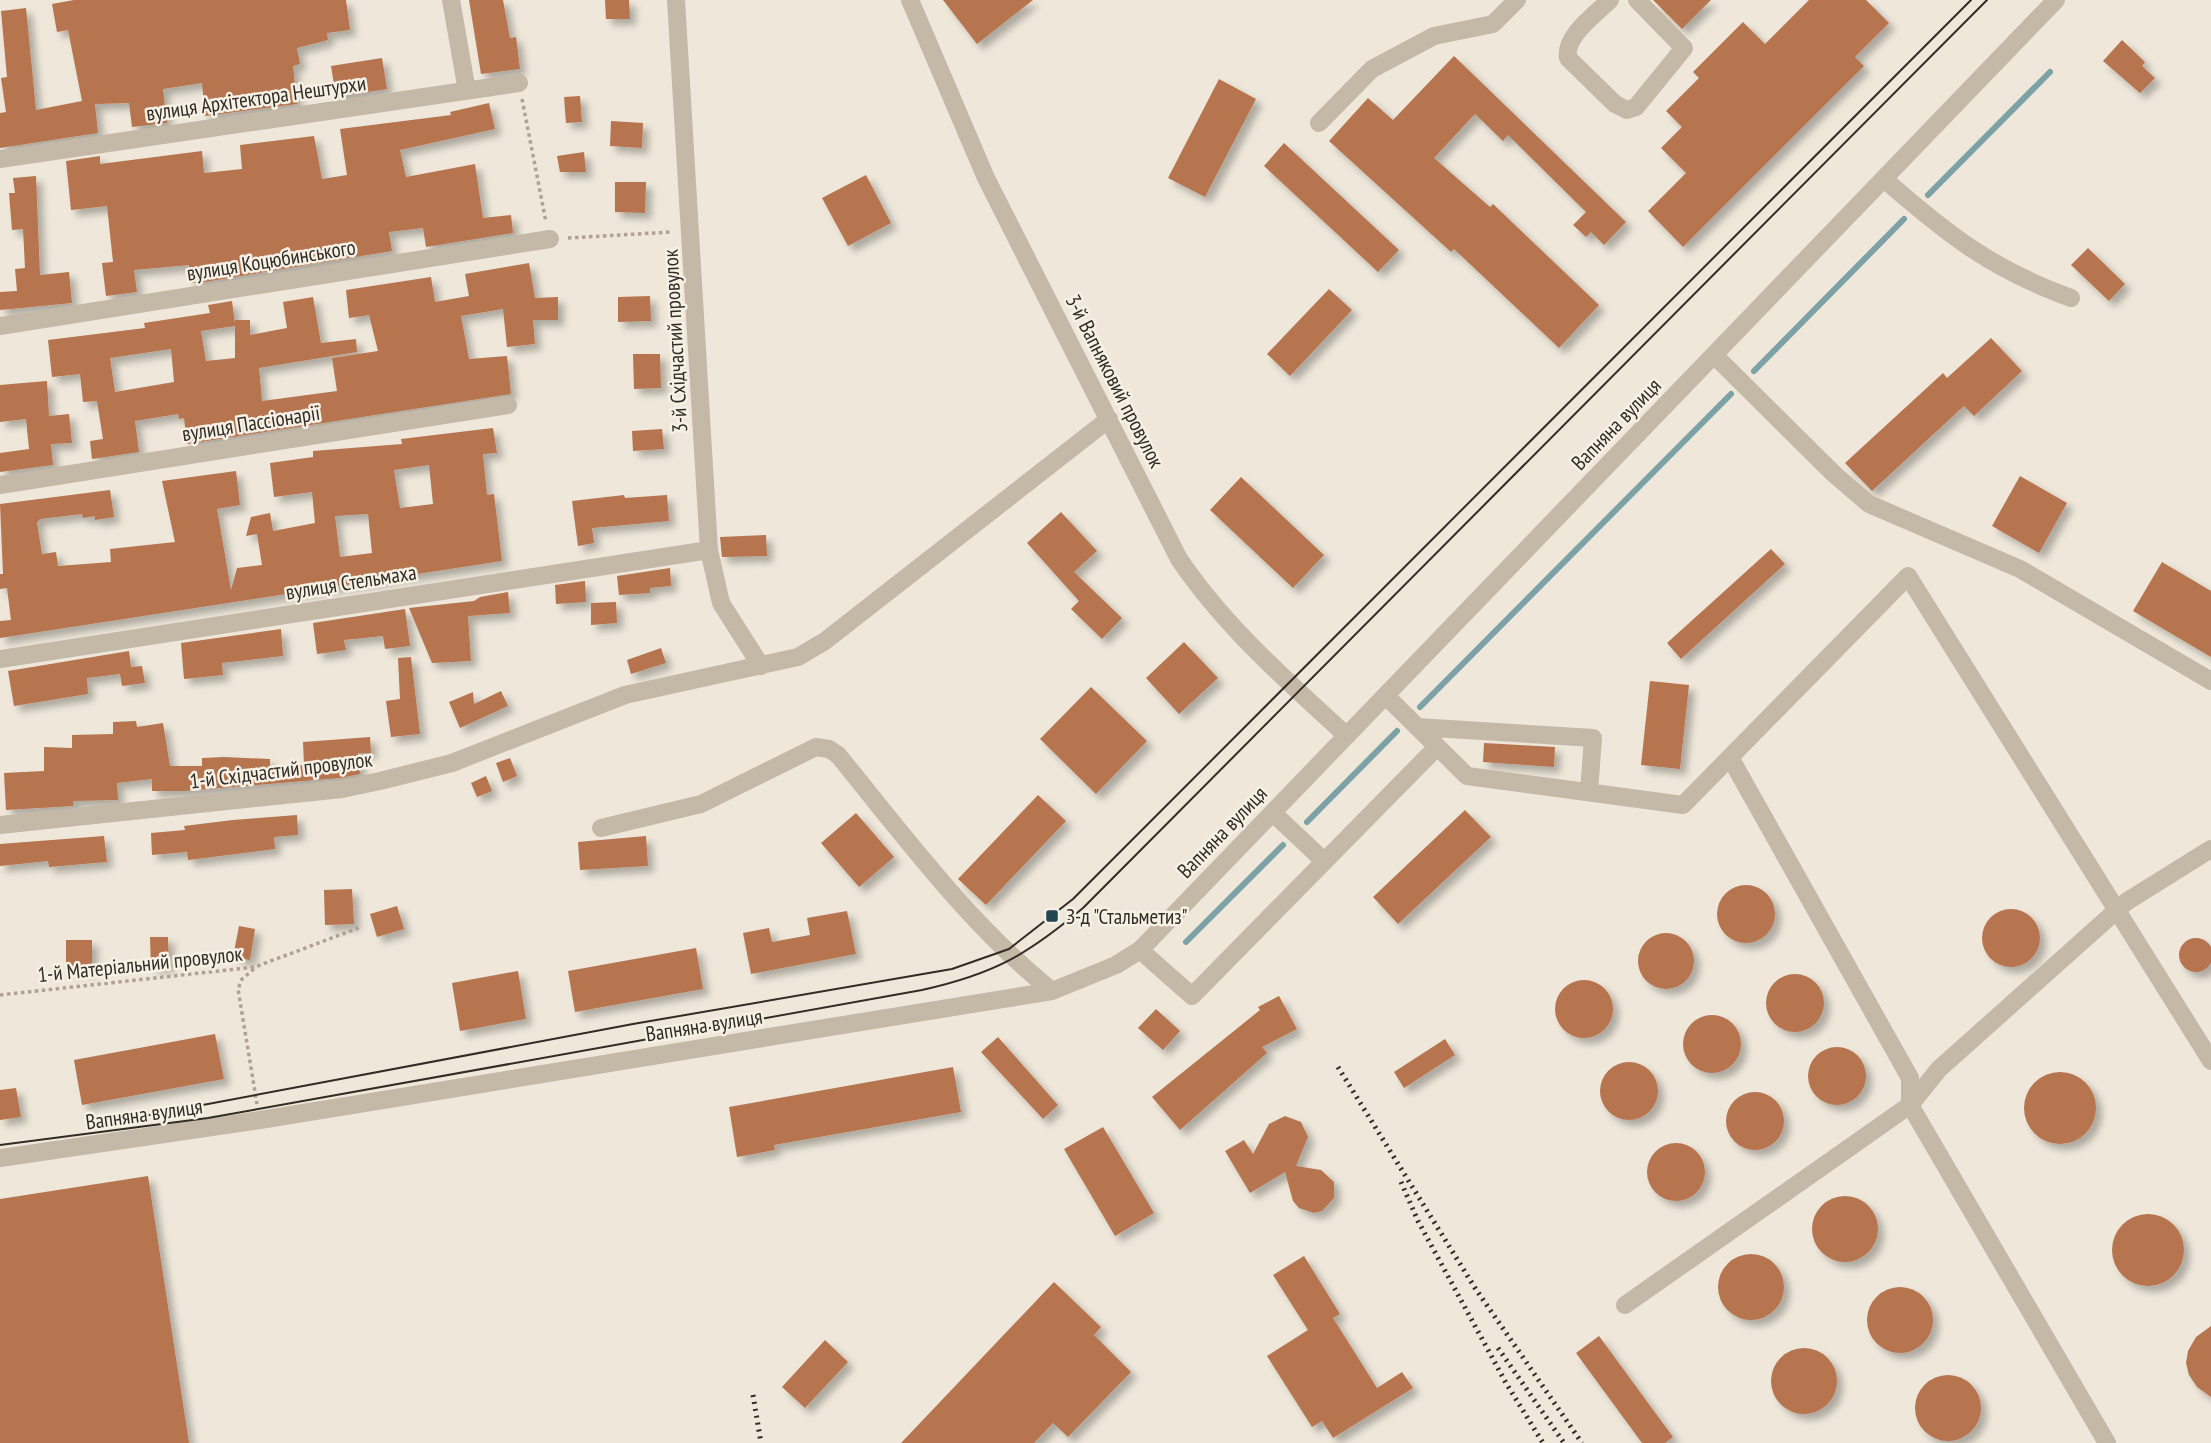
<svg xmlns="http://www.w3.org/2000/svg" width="2211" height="1443" font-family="'PT Sans Narrow',sans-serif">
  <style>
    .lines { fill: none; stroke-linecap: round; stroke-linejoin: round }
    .stream { stroke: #7ca1a7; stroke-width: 6 }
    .building { fill: #b7744f; fill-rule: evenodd; filter: url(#shadow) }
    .path { stroke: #b0a292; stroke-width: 3.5; stroke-dasharray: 3.5 3.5; stroke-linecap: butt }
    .minor { stroke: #c4b8a7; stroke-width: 18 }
    .tram { stroke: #322c27; stroke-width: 2 }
    .rail { stroke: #322c27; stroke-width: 5; stroke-dasharray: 2 5; stroke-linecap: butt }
    .poi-dot { fill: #22464e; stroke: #f6f0e5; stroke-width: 2.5 }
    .labels { text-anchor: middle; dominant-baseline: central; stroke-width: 5; stroke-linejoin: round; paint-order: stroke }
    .street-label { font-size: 21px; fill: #322c27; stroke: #f6f0e5 }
    .poi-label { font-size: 21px; fill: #322c27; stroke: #f6f0e5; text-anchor: start }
  </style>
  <defs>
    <filter id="shadow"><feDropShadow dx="6" dy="6" stdDeviation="3.5" flood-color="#0004"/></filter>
  </defs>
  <rect width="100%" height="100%" fill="#eee7da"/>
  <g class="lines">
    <!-- stream -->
    <path class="stream" d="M1928,195l122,-123
      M1754,371l150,-152
      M1420,707l311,-313
      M1307,822l90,-91
      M1186,942l97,-97"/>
  </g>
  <!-- building -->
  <path class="building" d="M74,0h272l4,30 -23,3 1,7 -31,8 3,16 -7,2 4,38 -92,12 -3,-33 -39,6 4,34 -35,4 -3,-24 -34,1 3,29 -98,15v-35l6,-1 -5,-34 6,-1 -6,-66 25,-3 10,102 46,-9 -14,-71 -11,2 -5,-28z
    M469,0h34l7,38 6,-1 4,32 -39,5z
    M605,0h24l1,19h-24z
    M943,0h90l-56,44z
    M1653,0h58l-29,29z
    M1809,0h57l23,23 -34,34 9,9 -181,181 -35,-36 38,-38 -25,-25 21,-21 -16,-16 33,-33 -6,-6 50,-50 22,22z
    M2122,40l23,22 -3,4 13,12 -15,15 -37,-32z
    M1454,56l172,166 -22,23 -13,-13 -5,5 -13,-12 13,-13 -78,-77 -5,6 -28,-27 -41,44 56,49 3,-3 106,101 -40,43 -105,-99 -3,3 -122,-111 39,-43 25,22z
    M382,58l5,31 -51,8 -5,-31z
    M1219,79l37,20 -51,98 -37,-19z
    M580,96l2,26 -16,1 -2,-26z
    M489,103l6,26 -95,21 6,27 69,-13 8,54 28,-3 2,18 -87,14 -3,-19 -34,4 3,19 -187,31 -14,1 -2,-18 -55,5 3,22 -31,4 -4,-33 11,-1 -6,-56 -36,4 -5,-49 34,-5v8l102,-13 2,22 38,-4 -2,-24 74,-9 8,43 25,-4 -7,-46 111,-14 -1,-3z
    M611,121l32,2 -1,25 -32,-2z
    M1284,143l115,107 -21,22 -114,-106z
    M584,152l2,20h-26l-3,-16z
    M866,175l25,48 -43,23 -26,-48z
    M36,176l4,99 29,-3 3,31 -72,7v-18l17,-1 -2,-22 10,-1 -2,-39 -11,1 -3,-37h6l-2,-15z
    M615,182h31l-1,31 -30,-1z
    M2088,248l37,36 -16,17 -38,-36z
    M529,263l6,35 23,-1v23h-25l2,24 -28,3 -4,-38 -42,7 8,43 38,-3 4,38 -324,50 -3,-26 -5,1 -1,-5 -43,7 4,31 -47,7 -2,-18 13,-2 -6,-38 -14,1 -3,-28 -28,3 -4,-37 97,-12 -1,-5 66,-10 -2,-8 24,-4 3,23v-4h15v15l37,-7 -4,-26 30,-5 8,46 35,-4 1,13 -98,16 3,33 75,-10 -5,-33 46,-7 -9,-36 -20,3 -3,-28 85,-13 4,25 34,-6 -4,-22zM235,326v32l-29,3 -5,-30zM171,349l3,33 -59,10 -5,-34z
    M1329,289l23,21 -62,66 -23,-22z
    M650,296l1,25 -33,1v-25z
    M1991,338l31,33 -48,45 -10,-10 -92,85 -27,-28 98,-90 4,5z
    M633,354h27l1,34 -27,1z
    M47,381l2,35 20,-2 3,29 -21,1 2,21 -53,7v-19l29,-4 -3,-30 -26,3v-37z
    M493,428l4,25 -14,1 4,41 7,-1 8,67 -502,77v-17l11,-1 -4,-32 -7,1v-15h3l-3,-70 110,-14 4,27 -19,3v-4l-12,2 -1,-4 -42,5 -3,4 5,31 14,-2 2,14 53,-4 -1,-13 65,-7 -13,-61 74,-10 4,34 -23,4 14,81 6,-22 25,-3 -5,-31 -11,2 5,-19 19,-4 3,18 42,-8 -3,-31 -38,5 -4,-34 43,-6v-6l89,-7 -1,-5zM429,465l4,39 -33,4 -6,-38zM368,514l4,39 -32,4 -5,-41z
    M662,429l2,20 -31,2 -1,-20z
    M2020,476l47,27 -28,50 -47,-27z
    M1241,477l83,78 -31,33 -83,-78z
    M624,495l1,3 42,-3 2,26 -77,7 2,15 -16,3 -6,-45z
    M1061,512l36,39 -23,21 48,46 -20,21 -31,-30 8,-8 -52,-58z
    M766,535l1,21 -45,1 -2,-20z
    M1771,549l14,15 -104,95 -14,-16z
    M2162,562l49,29v66l-78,-46z
    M670,568l1,18 -21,2v5l-31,2 -2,-19z
    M585,581l1,21 -30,2 -1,-19z
    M508,592l2,21 -42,3 3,45 -39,2 -23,-55 65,-7 6,-4z
    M616,602l1,21 -26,2v-22z
    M405,609l5,37 -25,3 -2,-13 -39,4 2,10 -29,4 -4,-31z
    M281,629l2,27 -61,7 1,12 -39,4 -3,-36z
    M1184,642l34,36 -39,36 -33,-36z
    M661,648l5,15 -35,11 -4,-14z
    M129,651l2,16 11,-1 3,17 -23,3 -2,-12 -33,4 1,16 -74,12 -6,-35z
    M411,657l9,77 -29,3 -5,-36 14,-2 -2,-41z
    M1650,681l39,4 -9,84 -39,-4z
    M1091,687l56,54 -51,53 -56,-55z
    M501,691l7,15 -48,22 -11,-26 24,-10 1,12z
    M136,721l1,6 26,-4 7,43h32v-8l22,-1 46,2v8l34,-2 -1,-23 67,-5 1,16h-13l2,21 -20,4 -156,13h-32v-12l-35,4 1,17 -45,1v5l-67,4 -2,-37 40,-2v-24l28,1v-13l41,-1v-12z
    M1484,743l71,4 -1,20 -71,-5z
    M510,758l7,18 -14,6 -7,-19z
    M486,776l6,15 -15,6 -6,-14z
    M1038,795l28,26 -80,84 -28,-26z
    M1465,810l26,27 -93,87 -25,-27z
    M856,813l38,44 -35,30 -38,-44z
    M297,815l1,20 -24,2 1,12 -87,11 -1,-8 -35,3 -1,-22 34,-3 -1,-4 49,-6z
    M104,836l3,26 -58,5 -1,-6 -48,5v-22z
    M646,836l2,30 -68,4 -2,-28z
    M1717 914a29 29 0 1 1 58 0a29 29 0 1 1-58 0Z
    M352,889l2,35 -29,1 -1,-35z
    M397,906l7,23 -27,8 -7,-23z
    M1982 938a29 29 0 1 1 58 0a29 29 0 1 1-58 0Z
    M847,911l9,43 -105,20 -8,-41 26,-5 3,14 38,-7 -3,-17z
    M239,926l16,3 -5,31 -17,-3z
    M1638 961a28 28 0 1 1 56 0a28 28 0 1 1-56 0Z
    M150,937h18l1,29 -18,1z
    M2179 955a17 17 0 1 1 34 0a17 17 0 1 1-34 0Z
    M66,940h26v30h-26z
    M696,948l7,41 -128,23 -7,-41z
    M518,971l8,48 -66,12 -8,-48z
    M1766 1003a29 29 0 1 1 58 0a29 29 0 1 1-58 0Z
    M1555 1009a29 29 0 1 1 58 0a29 29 0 1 1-58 0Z
    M1279,996l18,33 -35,18 5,6 -87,77 -28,-33 108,-87 -2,-3z
    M1156,1009l24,22 -17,19 -25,-22z
    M1683 1044a29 29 0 1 1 58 0a29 29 0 1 1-58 0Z
    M215,1034l9,45 -142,26 -8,-45z
    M998,1037l60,68 -15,14 -62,-67z
    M1445,1039l10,16 -51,33 -10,-16z
    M1808 1076a29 29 0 1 1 58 0a29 29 0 1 1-58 0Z
    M1600 1091a29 29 0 1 1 58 0a29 29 0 1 1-58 0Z
    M953,1067l8,45 -187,33 1,5 -38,7 -8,-50z
    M2024 1108a36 36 0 1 1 72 0a36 36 0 1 1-72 0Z
    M16,1088l5,29 -21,3v-30z
    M1726 1121a29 29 0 1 1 58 0a29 29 0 1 1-58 0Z
    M1285,1116l16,6 7,15 -12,29 25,4 13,12v16l-12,13 -8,2 -15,-5 -6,-7 -8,-29 -35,21 -25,-42 19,-11 9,14 16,-30z
    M1103,1127l51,86 -39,23 -51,-87z
    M1647 1172a29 29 0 1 1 58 0a29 29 0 1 1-58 0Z
    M148,1176l41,267h-189v-244z
    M1812 1229a33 33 0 1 1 66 0a33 33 0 1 1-66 0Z
    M2112 1250a36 36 0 1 1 72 0a36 36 0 1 1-72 0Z
    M1718 1287a33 33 0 1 1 66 0a33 33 0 1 1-66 0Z
    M1304,1256l36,58 -7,4 44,70 25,-16 11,16 -80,50 -11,-17 -10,6 -45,-71 41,-26 -35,-55z
    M1054,1282l47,45 -7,8 37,37 -63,65 -15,-14 -19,20h-133z
    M1867 1320a33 33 0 1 1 66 0a33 33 0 1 1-66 0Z
    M2211,1326v71l-14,-10 -8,-12 -3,-12 2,-12 8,-14z
    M1599,1336l74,101 -8,6h-23l-66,-90z
    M825,1340l23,22 -43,46 -23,-21z
    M1771 1381a33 33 0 1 1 66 0a33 33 0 1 1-66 0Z
    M1915 1408a33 33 0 1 1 66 0a33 33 0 1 1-66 0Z"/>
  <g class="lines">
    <!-- path -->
    <path class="path" d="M522,99l24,123
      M568,238l104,-6
      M254,969l-12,10 -4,10 19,115
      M0,995l255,-28 106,-40"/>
    <!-- minor -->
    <path class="minor" d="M451,0l16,91
      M676,0l33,550 12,53 40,63
      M910,0l76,178 193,381c46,68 108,122 168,177
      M1610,0c-14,14 -46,36 -42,58l47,46 12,6 9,-3 48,-59 -47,-48
      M1319,123l53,-54 62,-33 59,-12 24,-24
      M0,159l519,-76
      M1884,179c63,55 107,90 187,119
      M0,326l550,-87
      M1714,355l120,119 35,30 151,65 191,112
      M0,485l508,-80
      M0,659l709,-109
      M1386,696l81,80 216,29 225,-229 303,485
      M1417,727l176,11 -4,54
      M1731,759l179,319v27l197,338
      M1273,813l51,48
      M0,825l342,-36 38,-8 72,-18 173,-68 173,-38 27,-16 284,-222
      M601,828l100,-24 115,-57 13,2 9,6c67,82 131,169 214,236
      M1140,950l52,46 245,-249
      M0,1158l260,-38 792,-129 64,-26 24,-15 916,-950
      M1625,1305l285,-200 29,-36 187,-167 85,-53"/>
    <!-- tram -->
    <path class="tram" d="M128,1119l505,-95 319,-55 57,-20 64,-50 898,-899
      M0,1145l208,-27 714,-128c72,-16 105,-35 161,-82l904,-908"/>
    <!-- rail -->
    <path class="rail" d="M1338,1067l137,221 107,155
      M1401,1182l17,39 88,162 37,60
      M1498,1348l66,95
      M753,1395l8,48"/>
  </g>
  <!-- markers -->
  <rect class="poi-dot" x="1045" y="909" width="14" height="14" rx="3.5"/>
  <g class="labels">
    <!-- street labels -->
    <g class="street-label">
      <text transform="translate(256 98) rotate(-8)">вулиця Архітектора Нештурхи</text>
      <text transform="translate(271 260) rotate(-9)">вулиця Коцюбинського</text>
      <text transform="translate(675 341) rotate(-93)">3-й Східчастий провулок</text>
      <text transform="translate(1115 381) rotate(63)">3-й Вапняковий провулок</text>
      <text transform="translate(251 423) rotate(-9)">вулиця Пассіонарії</text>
      <text transform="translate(1616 424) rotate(-46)">Вапняна вулиця</text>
      <text transform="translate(351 582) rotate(-9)">вулиця Стельмаха</text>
      <text transform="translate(281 770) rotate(-7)">1-й Східчастий провулок</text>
      <text transform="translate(1222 832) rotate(-46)">Вапняна вулиця</text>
      <text transform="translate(140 964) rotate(-6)">1-й Матеріальний провулок</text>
      <text transform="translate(704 1025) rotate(-9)">Вапняна вулиця</text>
      <text transform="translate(144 1114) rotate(-8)">Вапняна вулиця</text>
    </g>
    <!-- poi labels -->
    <g class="poi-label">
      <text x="1066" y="916">З-д "Стальметиз"</text>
    </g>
  </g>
</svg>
